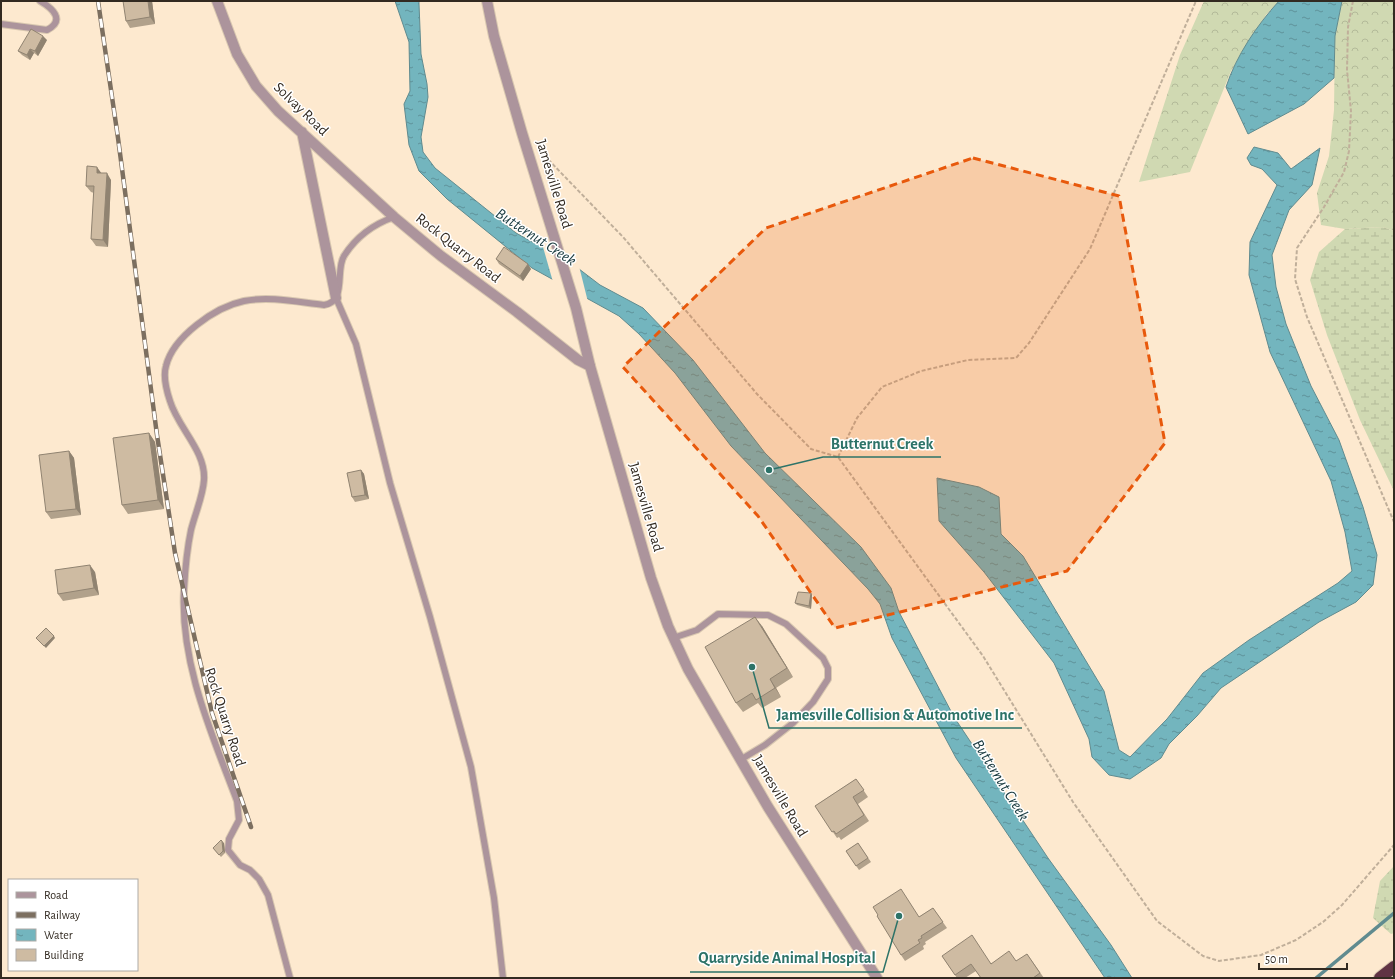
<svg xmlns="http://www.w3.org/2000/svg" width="1395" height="979" font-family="'Alegreya Sans',sans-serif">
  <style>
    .forest { fill: url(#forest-crowns) }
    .wetland { fill: url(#wetland-marsh) }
    .water { fill: url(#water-ripples); stroke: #608b8f }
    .pier { fill: #fde9cf }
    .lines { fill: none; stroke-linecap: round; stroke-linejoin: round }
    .stream { stroke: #608b8f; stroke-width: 3.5 }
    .service-casing { stroke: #d8c7b0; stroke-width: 8 }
    .minor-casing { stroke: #d8c7b0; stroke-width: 12 }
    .tertiary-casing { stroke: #d8c7b0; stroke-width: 12 }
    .motorway-casing { stroke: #d8c7b0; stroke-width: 14 }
    .path { stroke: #c0af9a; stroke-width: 2; stroke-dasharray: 4 2; stroke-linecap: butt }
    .service { stroke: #ac949c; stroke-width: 6 }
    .minor { stroke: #ac949c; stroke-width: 10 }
    .tertiary { stroke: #ac949c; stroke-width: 10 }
    .motorway { stroke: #603344; stroke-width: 12 }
    .rail-casing { stroke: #7c6f60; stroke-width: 4.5 }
    .rail { stroke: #fff; stroke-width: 3; stroke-dasharray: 9; stroke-linecap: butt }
    .wall { fill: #b1a18b }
    .shaded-wall { fill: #908371 }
    .building { fill: #cebba2; stroke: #908371 }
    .marked { fill: #e8590c; fill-opacity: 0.2; stroke: #e8590c; stroke-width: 3; stroke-dasharray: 8 5; stroke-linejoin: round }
    .labels { text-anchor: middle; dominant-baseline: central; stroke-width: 3; stroke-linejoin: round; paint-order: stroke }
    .street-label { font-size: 15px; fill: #322a21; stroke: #fff }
    .water-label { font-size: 16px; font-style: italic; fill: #17383d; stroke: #fff }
    .leader { fill: none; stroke: #2d7368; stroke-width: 1.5 }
    .callout-dot { fill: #2d7368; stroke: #fff; stroke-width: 1.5 }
    .callout-label { font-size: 16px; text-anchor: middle; font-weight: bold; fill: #2d7368; stroke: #fff; stroke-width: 3; stroke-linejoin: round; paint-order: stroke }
  </style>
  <defs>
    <pattern id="forest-crowns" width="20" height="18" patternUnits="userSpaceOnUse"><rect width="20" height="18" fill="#d0d9b2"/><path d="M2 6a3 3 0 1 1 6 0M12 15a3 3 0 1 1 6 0" fill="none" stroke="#b3ba99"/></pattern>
    <pattern id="wetland-marsh" width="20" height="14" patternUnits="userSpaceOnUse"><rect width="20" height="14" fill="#d0d9b2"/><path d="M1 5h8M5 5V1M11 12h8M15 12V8" fill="none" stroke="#b3ba99"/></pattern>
    <pattern id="water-ripples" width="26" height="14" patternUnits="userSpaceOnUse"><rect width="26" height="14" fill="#73b5be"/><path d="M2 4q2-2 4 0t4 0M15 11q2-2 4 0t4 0" fill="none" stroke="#5f939a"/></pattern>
  </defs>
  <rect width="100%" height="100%" fill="#fde9cf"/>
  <!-- forest -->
  <path class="forest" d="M1204,1h75l-13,14 -35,56 -41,101 -51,10 41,-127z
    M1342,1h52v230l-11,-4 -38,2 -24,-4 -4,-32 12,-37 5,-46 1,-74z"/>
  <!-- wetland -->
  <path class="wetland" d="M1383,227l11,4v260l-34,-71 -33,-85 -17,-55 9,-28 26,-23z
    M1394,866v67l-3,1 -18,-16 7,-37z"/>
  <!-- water -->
  <path class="water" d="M395,1h24v3l2,50 6,30 1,13 -7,40 2,15 12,16 81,65 18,10 8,-1 7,4 51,39 43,23 50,52 72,93 96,94 30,41 8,24 55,105 94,141 63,87 21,33h-27l-149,-220 -64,-120 -12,-34 -12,-15 -137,-143 -56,-73 -36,-39 -20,-18 -87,-48 -85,-69 -28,-28 -10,-26 -5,-41 6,-13 -1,-49z
    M1279,1h63l-7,35 -1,42 -30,26 -56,30 -22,-47c10,-31 31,-62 53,-86z
    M1254,147l24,6 13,16 29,-21 -8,37 -23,25 -17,45 4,32 10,37 25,62 28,54 24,67 14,48 -4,30 -17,17 -37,20 -98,66 -24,28 -28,28 -8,14 -31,21 -21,-4 -17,-18 -3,-18 -35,-76 -70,-91 -45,-51 -2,-43 42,9 20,10 2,37 22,22 81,135 15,59 11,7 37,-38 36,-46 46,-33 89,-57 14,-12 -7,-39 -14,-51 -61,-129 -21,-77 1,-33 27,-57 -15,-16 -11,-4 -4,-7z"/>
  <!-- pier -->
  <path class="pier" d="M541,240l9,4 29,22 9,36 -35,-20z"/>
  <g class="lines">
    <!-- stream -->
    <path class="stream" d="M1316,978l78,-65"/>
    <defs>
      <path id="service" d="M1,24l46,6c19,-10 5,-22 -7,-29
        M336,298l20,46 34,139 40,134 41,150 23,131 9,80
        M673,638l24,-8 21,-16 50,1 18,9 37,34 5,10v11l-15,23 -20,21 -28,22 -25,15
        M290,978l-22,-83 -9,-16 -9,-9 -10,-5 -12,-15 1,-11 10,-19 -2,-19c-25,-67 -57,-137 -53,-211 1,-19 3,-41 7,-60 4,-16 12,-34 13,-50 2,-29 -26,-52 -34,-79 -3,-9 -7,-25 -4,-35 7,-29 49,-59 78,-65 26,-5 53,1 80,4 23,-3 11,-35 20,-49 12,-19 30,-32 50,-39"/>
      <path id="minor" d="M217,1l20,53 19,32 22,25 116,106 47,39 76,56 61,48 12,6
        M302,132l34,166"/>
      <path id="tertiary" d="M487,1l7,35 28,97 54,175 14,58 61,212 17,48 20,43 80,138 109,171"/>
      <path id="motorway" d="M1380,978l14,-11"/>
    </defs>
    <!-- service casing -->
    <use href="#service" class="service-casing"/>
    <!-- minor casing -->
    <use href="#minor" class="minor-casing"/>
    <!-- tertiary casing -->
    <use href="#tertiary" class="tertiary-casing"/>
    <!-- motorway casing -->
    <use href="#motorway" class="motorway-casing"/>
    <!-- path -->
    <path class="path" d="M1353,1l-5,26 -1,43 4,41 -2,40 -5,21 -20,35 -27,41 -2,31 12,38 87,205
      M540,151l83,86 134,157 54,55 27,8 145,199 90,146 84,119 46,35 16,5 42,-6 35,-15 27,-18 19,-17 52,-60
      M838,457l19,-39 25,-31 39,-16 47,-11 48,-2 13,-15 61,-94 106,-248"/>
    <!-- service -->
    <use href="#service" class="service"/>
    <!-- minor -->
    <use href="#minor" class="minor"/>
    <!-- tertiary -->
    <use href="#tertiary" class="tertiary"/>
    <!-- motorway -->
    <use href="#motorway" class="motorway"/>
    <defs>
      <path id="rail" d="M98,1l20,137 39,297 18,118 37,160 39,114"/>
    </defs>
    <!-- rail casing -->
    <use href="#rail" class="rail-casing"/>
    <!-- rail -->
    <use href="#rail" class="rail"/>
  </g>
  <!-- wall -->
  <path class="wall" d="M152,1l3,23 -25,4 -4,-7z
    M47,40l-9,16 -4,-3 -4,7 -8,-5 -4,-4z
    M101,173l10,7 -3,67 -12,-1 -5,-7 3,-46 -3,-1 -5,-6z
    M496,259l35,10 -8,12 -24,-17z
    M149,433l6,9 9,67 -36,5 -6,-9z
    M69,451l5,7 7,57 -30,4 -5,-7z
    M361,470l3,4 5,25 -14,3 -3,-5z
    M95,572l4,23 -36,6 -5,-7z
    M811,593l1,2 -1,14 -14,-4 -2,-2z
    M762,626l31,51 -17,11 5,9 -19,11 -4,-5 -15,9 -7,-9z
    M856,779l12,18 -10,7 11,17 -28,19 -2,-3 -2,1 -22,-32z
    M224,843l1,10 -4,4 -8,-9z
    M858,843l13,19 -12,8 -13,-19z
    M933,908l14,20 -22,14 1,2 -3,2 1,3 -19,12 -4,-6 18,-38z
    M1027,954l17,24h-63l-5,-7 -11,7h-8l-15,-22 49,7 26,-2z"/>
  <!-- shaded-wall -->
  <path class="shaded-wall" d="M148,1h4l3,23 -5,-7z
    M43,36l4,4 -9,16 -3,-5z
    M30,49l4,4 -4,7 -3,-5z
    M97,167l5,7 -5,-1z
    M107,173l4,7 -3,67 -5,-7z
    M528,264l3,5 -8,12 -3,-5z
    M149,433l6,9 9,67 -6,-9z
    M69,451l5,7 7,57 -5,-6z
    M361,470l3,4 5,25 -4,-4z
    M90,565l5,7 4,23 -5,-7z
    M811,593l1,2 -1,14 -2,-3z
    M755,617l7,9 31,51 -6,-9z
    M54,636l1,2 -9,10 -2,-2z
    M770,679l6,9 5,9 -6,-9z
    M222,841l2,2 1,10 -2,-2z"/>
  <!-- building -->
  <path class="building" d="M123,1h25l2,16 -24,4z
    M31,29l12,7 -8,15 -5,-2 -3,6 -9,-4z
    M87,166l10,1v6h10l-4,67 -12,-1 3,-53h-8z
    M504,247l24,17 -8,12 -24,-17z
    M149,433l9,67 -36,5 -9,-67z
    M69,451l7,58 -30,3 -7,-57z
    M361,470l4,25 -13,2 -5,-24z
    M90,565l4,23 -36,6 -3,-24z
    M798,592l13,1 -2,13 -14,-3z
    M755,617l32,51 -17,11 5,9 -19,12 -4,-7 -16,10 -31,-56z
    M46,628l8,8 -10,10 -8,-8z
    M856,779l8,11 -11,7 11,18 -28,19 -2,-3 -2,1 -17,-26z
    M221,840l1,1 1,10 -4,4 -6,-7z
    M858,843l10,15 -12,8 -10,-15z
    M901,889l18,28 14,-9 10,14 -22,14 1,2 -4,2 2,3 -19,12 -24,-39 1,-1 -5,-8z
    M972,935l19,29 18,-13 7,10 11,-7 13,19 -7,5h-52l-10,-14 -16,11 -13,-19z"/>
  <!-- marked area -->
  <path class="marked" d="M973,158l146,38 46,247 -98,128 -232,57 -77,-112 -135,-149 143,-139z"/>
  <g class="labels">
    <!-- street labels -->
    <g class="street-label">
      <text transform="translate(301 109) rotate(44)">Solvay Road</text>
      <text transform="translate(554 184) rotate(73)">Jamesville Road</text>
      <text transform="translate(458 248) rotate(38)">Rock Quarry Road</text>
      <text transform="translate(646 507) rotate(74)">Jamesville Road</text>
      <text transform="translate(225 717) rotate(72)">Rock Quarry Road</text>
      <text transform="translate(780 796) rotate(59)">Jamesville Road</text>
    </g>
    <!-- water labels -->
    <g class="water-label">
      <text transform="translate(536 237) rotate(33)">Butternut Creek</text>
      <text transform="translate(1001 780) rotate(58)">Butternut Creek</text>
    </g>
  </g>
  <!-- callouts -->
  <path class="leader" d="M769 470L823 457H941M752 667L769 728H1022M899 916L883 972H690"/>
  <g class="callout-dot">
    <circle cx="769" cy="470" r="4"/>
    <circle cx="752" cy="667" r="4"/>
    <circle cx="899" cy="916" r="4"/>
  </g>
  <g class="callout-label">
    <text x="882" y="449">Butternut Creek</text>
    <text x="895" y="720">Jamesville Collision &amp; Automotive Inc</text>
    <text x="787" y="963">Quarryside Animal Hospital</text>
  </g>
  <!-- border -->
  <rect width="1395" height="979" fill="none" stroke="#322a21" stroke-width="4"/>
  <!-- legend -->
  <rect x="8" y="879" width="130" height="92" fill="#ffffff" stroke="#adaaa6"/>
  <rect x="16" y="892" width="20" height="6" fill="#ac949c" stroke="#adaaa6"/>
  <text x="44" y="899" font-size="12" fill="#322a21">Road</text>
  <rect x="16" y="912" width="20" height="6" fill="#7c6f60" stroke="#adaaa6"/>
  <text x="44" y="919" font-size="12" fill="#322a21">Railway</text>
  <rect x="16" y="929" width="20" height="12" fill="url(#water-ripples)" stroke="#adaaa6"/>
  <text x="44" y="939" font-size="12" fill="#322a21">Water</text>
  <rect x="16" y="949" width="20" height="12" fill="#cebba2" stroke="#adaaa6"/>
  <text x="44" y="959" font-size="12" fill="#322a21">Building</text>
  <!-- scale -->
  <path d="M1259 963v6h88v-6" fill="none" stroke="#322a21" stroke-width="2"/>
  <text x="1265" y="963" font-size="12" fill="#322a21" stroke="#ffffff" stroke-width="3" paint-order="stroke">50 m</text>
</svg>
